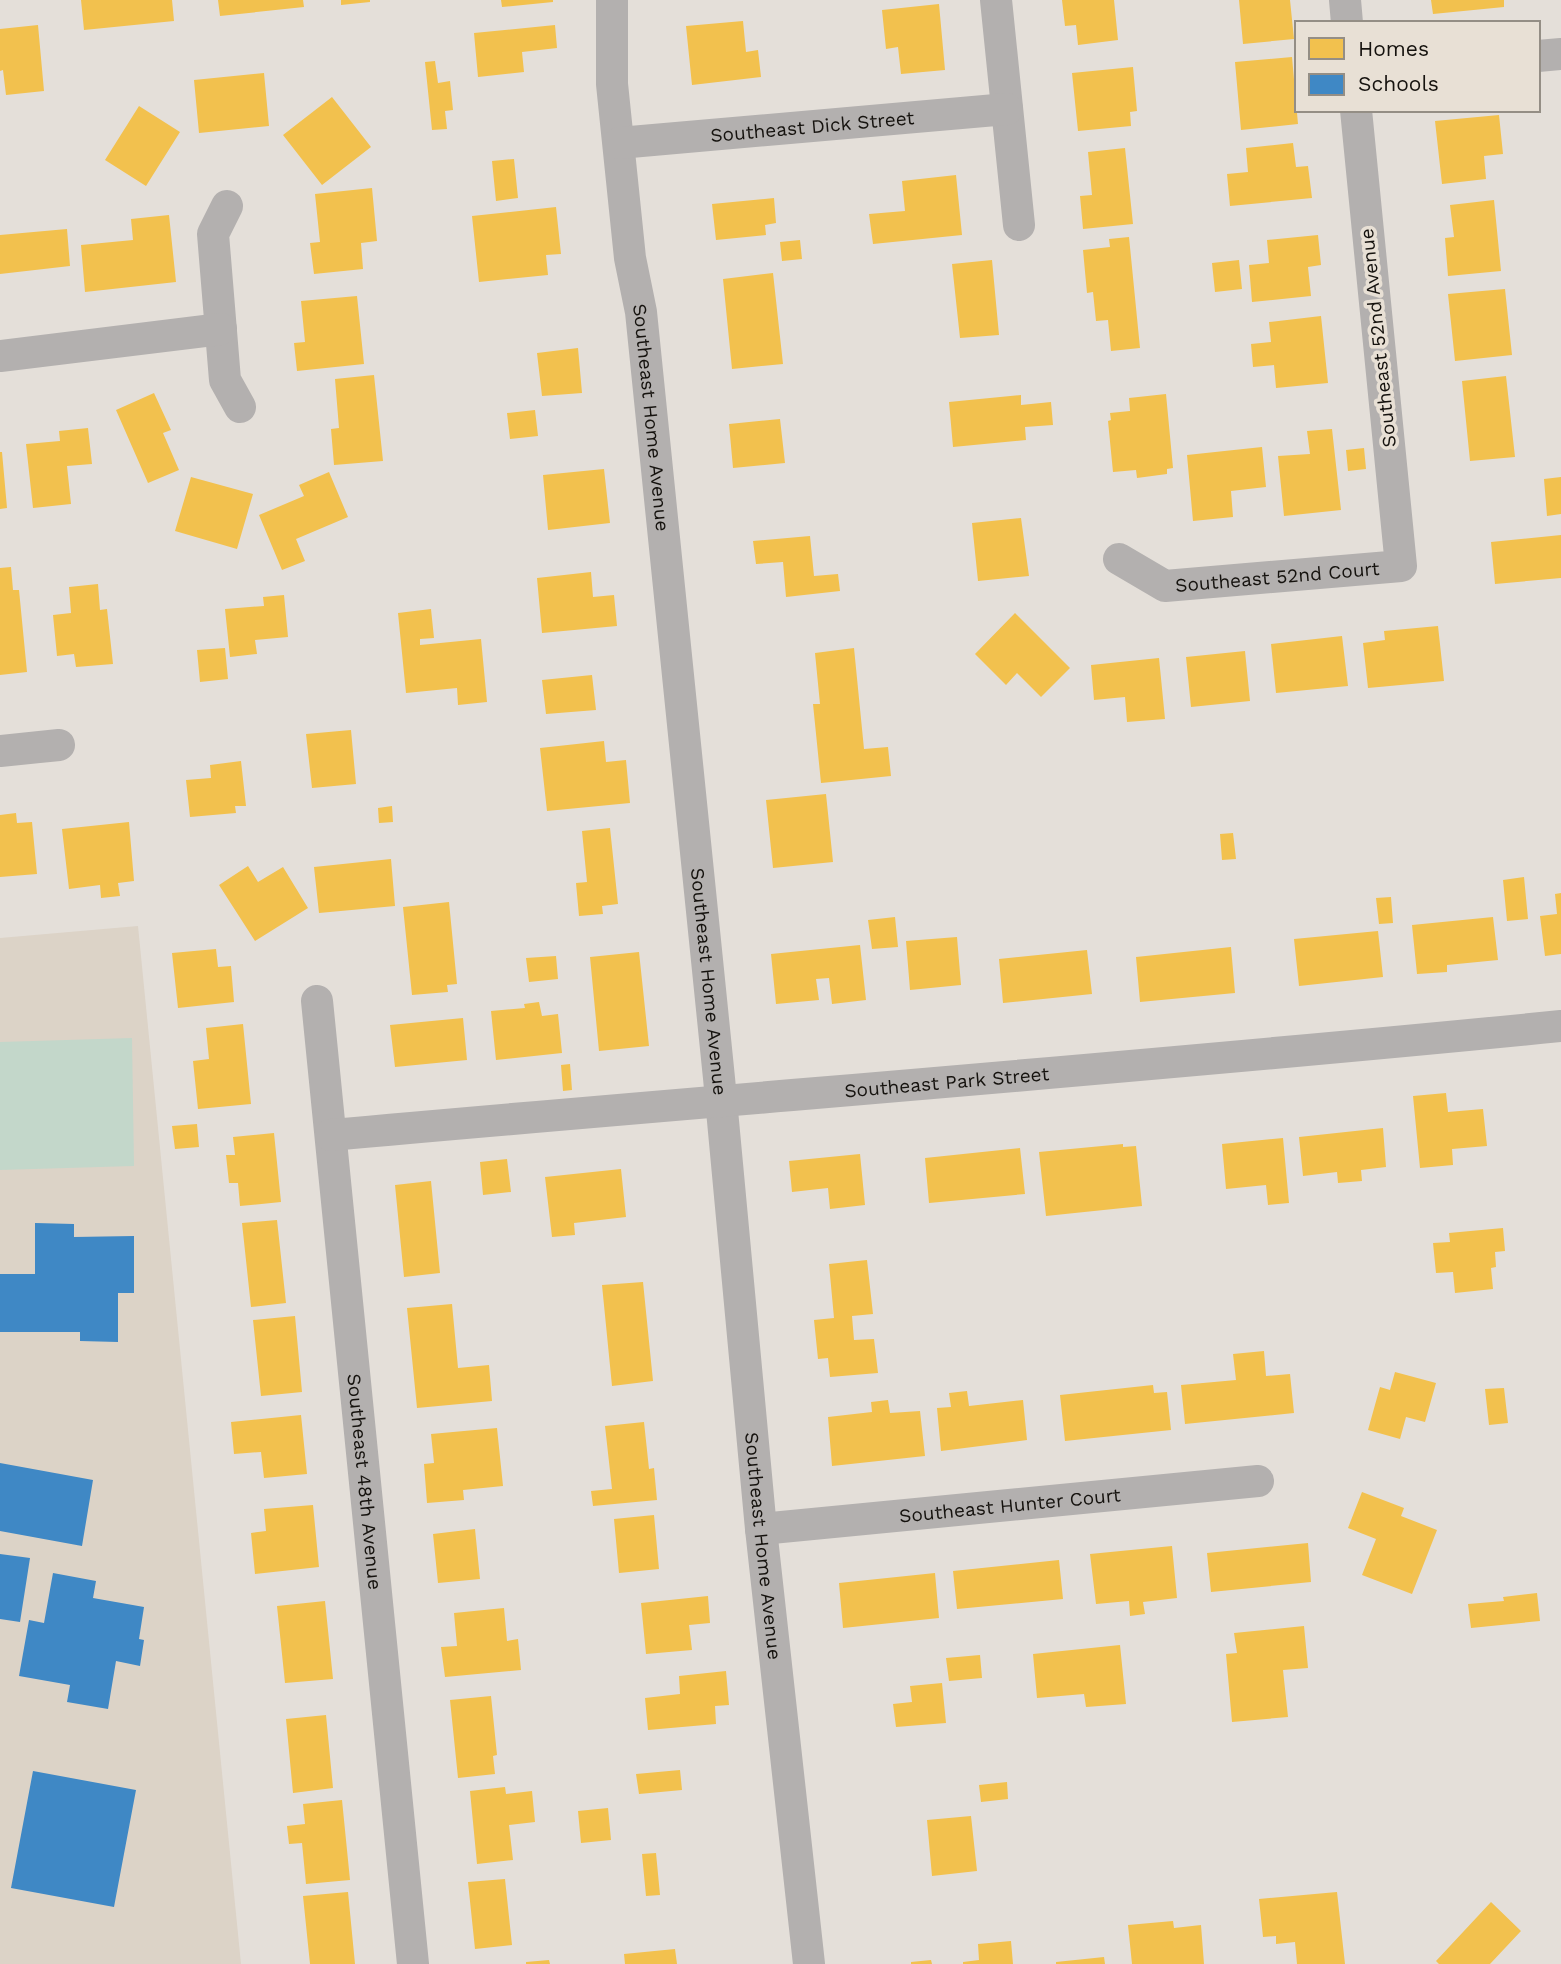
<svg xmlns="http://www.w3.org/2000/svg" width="1561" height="1964" font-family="'Work Sans',sans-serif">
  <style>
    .built { fill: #dcd3c7 }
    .green { fill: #c3d7ca }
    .homes { fill: #f2c14e }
    .schools { fill: #3f88c5 }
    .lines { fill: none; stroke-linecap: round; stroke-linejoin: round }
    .street { stroke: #b3b0af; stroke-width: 32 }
    .labels { text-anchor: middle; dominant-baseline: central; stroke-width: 7; stroke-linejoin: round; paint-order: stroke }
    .street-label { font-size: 19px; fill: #15120e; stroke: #e8e0d5 }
  </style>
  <rect width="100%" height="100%" fill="#e4dfd9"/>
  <!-- built -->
  <path class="built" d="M138,926l103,1038h-241v-1026z"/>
  <!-- green -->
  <path class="green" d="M132,1038l2,128 -134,4v-128z"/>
  <!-- homes -->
  <path class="homes" d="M81,0h91l2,21 -90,9z
    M218,0h85l1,7 -84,9z
    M341,0h29v2l-29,3z
    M501,0h52v2l-51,5z
    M1062,0h52l4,40 -40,5 -2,-20 -11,1z
    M1239,0h51l4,39 -51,5z
    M1431,0h73v7l-71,7z
    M939,4l6,66 -44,4 -3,-27 -12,2 -4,-39z
    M743,21l3,31 12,-2 3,27 -69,8 -6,-59z
    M38,25l6,66 -38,4 -3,-25 -3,1v-42z
    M555,25l2,23 -35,4 2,20 -46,5 -4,-44z
    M1292,57l6,67 -57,6 -6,-68z
    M435,61l3,22 12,-2 3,29 -8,1 2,18 -15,1 -7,-68z
    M1133,67l4,44 -7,1 1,14 -53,5 -6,-58z
    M264,73l5,53 -70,7 -5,-53z
    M332,97l39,50 -49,38 -39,-50z
    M139,106l41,26 -34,54 -41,-26z
    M1499,115l4,39 -19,2 2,23 -44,5 -7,-63z
    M1293,143l3,24 12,-1 4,32 -82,8 -3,-32 21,-2 -2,-24z
    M1125,148l8,76 -50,5 -3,-33 12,-1 -4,-43z
    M514,159l4,39 -22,3 -4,-40z
    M956,175l6,60 -89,9 -4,-30 36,-3 -3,-30z
    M372,188l5,53 -16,2 2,26 -49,5 -4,-31 10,-1 -5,-48z
    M774,198l2,25 -11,2 1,10 -50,5 -4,-36z
    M1494,200l7,71 -53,5 -3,-38 9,-1 -4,-32z
    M556,207l5,47 -15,1 2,20 -69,7 -7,-66z
    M169,215l7,67 -91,10 -4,-47 52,-5 -2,-21z
    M67,229l3,37 -70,8v-39z
    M1318,235l3,30 -13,2 3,29 -59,6 -3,-37 20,-2 -2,-23z
    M1129,237l11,111 -29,3 -3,-31 -12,1 -3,-29 -6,1 -4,-43 27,-3 -1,-8z
    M800,240l2,19 -20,2 -2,-19z
    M992,260l7,75 -39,3 -8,-74z
    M1239,260l3,29 -27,3 -3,-29z
    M773,273l10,91 -51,5 -9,-90z
    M1505,289l7,66 -57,6 -7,-67z
    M357,296l7,68 -67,7 -3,-28 11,-1 -4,-41z
    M1321,316l7,67 -52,5 -2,-23 -21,2 -2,-23 20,-2 -2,-20z
    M578,348l4,45 -40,3 -5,-43z
    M374,375l9,86 -49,4 -3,-36 8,-1 -4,-49z
    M1506,376l9,81 -45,4 -8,-80z
    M154,393l17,37 -8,3 16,37 -31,13 -32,-73z
    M1166,394l7,74 -6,1v5l-30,4 -1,-8 -23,2 -5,-51 3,-1 -1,-7 20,-2 -1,-13z
    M1021,395v10l30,-3 2,23 -28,2 1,13 -73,7 -4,-45z
    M535,410l3,26 -28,3 -3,-26z
    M780,419l5,44 -52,5 -4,-44z
    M88,428l4,36 -25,2 4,38 -38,4 -7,-64 34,-3 -1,-10z
    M1332,429l9,81 -57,6 -6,-60 32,-2 -3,-23z
    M1262,447l4,40 -35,4 2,26 -40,4 -6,-66z
    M1364,448l2,21 -18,2 -2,-21z
    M0,452h2l5,56 -7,1z
    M604,469l6,54 -62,7 -5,-55z
    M329,472l19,45 -52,22 9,22 -23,9 -23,-55 45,-19 -5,-11z
    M191,477l62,17 -16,55 -62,-18z
    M1561,477v37l-14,2 -3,-37z
    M1021,518l8,58 -51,5 -6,-58z
    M1561,535v43l-66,6 -4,-42z
    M810,536l4,40 24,-2 2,17 -54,6 -3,-35 -27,2 -3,-23z
    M11,567l2,23h6l8,82 -27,3v-107z
    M591,572l2,25 21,-2 3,31 -75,7 -5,-55z
    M98,584l2,26 7,-1 6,55 -37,3 -2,-13 -17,2 -4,-41 18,-2 -2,-26z
    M284,595l4,42 -33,3 2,14 -27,3 -5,-48 39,-3 -1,-9z
    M431,609l3,29 -14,1v6l61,-6 6,63 -29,3 -1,-17 -51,5 -8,-80z
    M1015,613l55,55 -29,29 -24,-24 -11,12 -31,-31z
    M1438,626l6,55 -76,7 -5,-45 22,-3 -1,-9z
    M1342,636l6,50 -72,7 -5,-49z
    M225,648l3,31 -28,3 -3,-32z
    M854,648l10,101 24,-2 3,29 -70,7 -8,-79h7l-5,-51z
    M1245,651l5,50 -59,6 -5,-50z
    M1159,658l6,61 -38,3 -2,-25 -31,3 -3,-35z
    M592,675l4,35 -50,4 -4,-34z
    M351,730l5,54 -44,4 -6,-54z
    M604,741l2,21 20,-2 4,43 -83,8 -7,-63z
    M241,761l5,45h-11l1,7 -46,4 -4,-37 25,-2 -1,-13z
    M826,794l7,68 -60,6 -7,-68z
    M392,806l1,16 -14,1 -1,-15z
    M16,813l1,10 15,-1 5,52 -37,3v-62z
    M129,822l5,59 -16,2 2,13 -19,2 -1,-13 -31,4 -7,-60z
    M610,828l8,76 -16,2 1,8 -24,2 -3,-33 11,-1 -5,-51z
    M1233,833l3,26 -14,1 -2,-26z
    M391,859l4,47 -76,7 -5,-46z
    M248,866l10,16 25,-15 25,41 -53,33 -36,-56z
    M1524,877l4,42 -21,2 -4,-41z
    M1561,893v61l-16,2 -5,-40 17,-2 -2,-20z
    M1391,897l2,26 -14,1 -3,-26z
    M449,902l8,82 -10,1 1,7 -36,3 -9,-88z
    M895,917l3,30 -26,2 -4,-29z
    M1493,917l5,43 -51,5v7l-30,2 -5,-49z
    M1378,931l5,46 -84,9 -5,-47z
    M957,937l4,48 -51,5 -4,-49z
    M860,945l6,55 -34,4 -3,-26 -13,1 3,21 -43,4 -5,-50z
    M1231,947l4,46 -95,9 -4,-45z
    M216,949l2,18 13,-1 3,36 -56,6 -6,-55z
    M1087,950l5,44 -89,9 -4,-44z
    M639,952l10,94 -50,5 -9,-94z
    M556,956l2,23 -29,3 -3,-24z
    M539,1002l3,14 16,-2 4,39 -66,7 -5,-49 34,-3 -1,-4z
    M463,1018l4,42 -72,7 -5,-42z
    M243,1024l8,80 -53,5 -5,-48 16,-2 -3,-31z
    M570,1064l2,26 -9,1 -2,-26z
    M1446,1093l2,19 35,-3 4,37 -35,3 1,16 -33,3 -7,-72z
    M197,1124l2,23 -24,2 -3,-23z
    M1383,1128l3,39 -25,3 1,11 -24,2 -1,-11 -34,4 -4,-39z
    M274,1133l7,69 -41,4 -2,-23h-9l-3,-28h9l-2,-18z
    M1283,1138l6,65 -21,2 -2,-20 -40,4 -4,-45z
    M1123,1144v3l13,-1 6,60 -96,10 -7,-64z
    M1020,1148l5,46 -96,9 -4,-45z
    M860,1154l5,51 -35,4 -2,-21 -36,4 -3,-31z
    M507,1159l4,33 -28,3 -3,-33z
    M621,1169l5,48 -52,6 1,12 -23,2 -7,-60z
    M431,1181l9,92 -36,4 -9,-92z
    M277,1220l9,83 -35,4 -9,-84z
    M1503,1228l2,23 -10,1 1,15 -5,1 2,21 -38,4 -2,-21 -17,1 -3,-30 17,-1 -1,-9z
    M867,1260l6,54 -21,2 2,24 20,-1 4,34 -48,4 -2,-19 -10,1 -4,-39 20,-2 -5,-54z
    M643,1282l10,99 -41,5 -10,-101z
    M452,1304l6,64 31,-3 3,36 -75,7 -10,-100z
    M295,1316l7,76 -41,4 -8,-76z
    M1264,1351l2,25 24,-2 4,39 -109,11 -4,-39 55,-5 -3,-26z
    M1395,1372l41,11 -11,39 -19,-5 -6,22 -32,-9 12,-43 10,3z
    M1153,1385l1,8 13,-1 4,38 -106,11 -5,-46z
    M1504,1388l4,35 -19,2 -4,-36z
    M967,1391l2,15 54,-6 4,40 -86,11 -4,-43 14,-1 -2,-14z
    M888,1400l2,13 30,-2 5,45 -93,10 -4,-49 44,-5 -1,-10z
    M301,1415l6,59 -43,4 -3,-26 -27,2 -3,-32z
    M644,1422l5,47 5,-1 3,32 -64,6 -2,-15 21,-2 -7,-63z
    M497,1428l6,58 -40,4 1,10 -37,3 -3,-39 10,-1 -3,-29z
    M1362,1492l42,16 -3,8 36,14 -25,64 -50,-19 14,-36 -28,-11z
    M313,1505l6,62 -64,7 -4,-41 15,-2 -2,-22z
    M654,1515l5,54 -40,4 -5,-54z
    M475,1529l5,50 -42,4 -5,-49z
    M1308,1543l3,39 -100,10 -4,-39z
    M1172,1546l5,52 -34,4 2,12 -15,2 -1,-15 -33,3 -6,-50z
    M1059,1560l4,39 -106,10 -4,-38z
    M935,1573l4,45 -96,10 -4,-45z
    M1537,1593l3,28 -69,7 -3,-24 36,-3 -1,-4z
    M708,1596l2,27 -21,2 3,25 -46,4 -5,-51z
    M325,1601l8,78 -48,4 -8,-77z
    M504,1608l3,33 11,-2 3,31 -76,7 -4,-30 16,-1 -3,-33z
    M1304,1626l4,42 -25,2 5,47 -56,5 -6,-68 11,-1 -3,-20z
    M1120,1645l6,59 -40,3 -2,-13 -47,4 -4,-44z
    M980,1655l2,23 -33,3 -3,-23z
    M726,1671l3,34 -14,1 1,18 -68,6 -3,-32 35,-4 -1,-18z
    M942,1683l4,40 -50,4 -3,-23 19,-2 -2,-16z
    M491,1696l6,59 -4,1 2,18 -37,4 -8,-78z
    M326,1715l7,73 -40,5 -7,-74z
    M680,1770l2,20 -43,4 -3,-20z
    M1007,1782l1,17 -27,3 -2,-17z
    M505,1787l1,7 26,-3 3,31 -26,3 4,35 -36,4 -7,-73z
    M342,1800l8,80 -44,4 -4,-41 -13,1 -2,-18 18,-2 -2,-20z
    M608,1808l3,32 -30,3 -3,-32z
    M971,1816l6,55 -45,5 -5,-56z
    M656,1853l4,42 -14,1 -4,-42z
    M505,1879l7,66 -37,4 -7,-67z
    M348,1892l7,72h-45l-7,-68z
    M1337,1892l8,72h-48l-2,-22 -19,2v-8l-13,1 -4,-38z
    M1491,1902l30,29 -31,33h-51l-3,-3z
    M1173,1921l1,7 27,-3 3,39h-72l-4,-39z
    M1011,1941l2,23h-50v-2l16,-2 -1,-16z
    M675,1949l2,15h-52l-1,-10z
    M1104,1957l1,7h-49v-2z
    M549,1960l1,4h-24v-2z
    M931,1960l1,4h-21v-2z"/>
  <!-- schools -->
  <path class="schools" d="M35,1223l39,1v13l60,-1v57h-16v49l-38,-1v-9h-80v-58h35z
    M0,1463l93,17 -11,66 -82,-15z
    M0,1554l30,4 -10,64 -20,-3z
    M53,1573l43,8 -3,17 51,9 -5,32 5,1 -4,26 -24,-5 -8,48 -41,-7 3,-17 -51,-9 10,-56 15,3z
    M33,1771l103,19 -22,117 -103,-19z"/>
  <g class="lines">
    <!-- street -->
    <g class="street">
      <path id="s1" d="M612,0v84l18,174 11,54 78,766 42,451 48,435"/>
      <path d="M996,0l23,225"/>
      <path d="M1345,0l2,23"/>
      <path d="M1538,56l23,-2"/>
      <path id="s2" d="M619,143l388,-34"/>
      <path d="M227,206l-14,28 12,146 15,27"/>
      <path d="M0,356l221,-27"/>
      <path id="s3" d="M1119,559l46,27 236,-20 -45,-456"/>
      <path d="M0,751l59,-6"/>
      <path id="s4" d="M317,1001l96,963"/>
      <path id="s5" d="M331,1135c410,-37 820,-68 1230,-109"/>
      <path id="s6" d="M761,1529l497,-48"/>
    </g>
  </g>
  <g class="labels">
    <!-- street labels -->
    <g class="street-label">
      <text stroke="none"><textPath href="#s2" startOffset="194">Southeast Dick Street</textPath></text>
      <text transform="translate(1378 338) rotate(-96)">Southeast 52nd Avenue</text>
      <text stroke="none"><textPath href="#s1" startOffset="420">Southeast Home Avenue</textPath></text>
      <text stroke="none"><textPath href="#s3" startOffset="166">Southeast 52nd Court</textPath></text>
      <text stroke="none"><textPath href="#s1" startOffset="987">Southeast Home Avenue</textPath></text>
      <text stroke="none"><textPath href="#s5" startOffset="618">Southeast Park Street</textPath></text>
      <text stroke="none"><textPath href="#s4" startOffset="483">Southeast 48th Avenue</textPath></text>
      <text stroke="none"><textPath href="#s6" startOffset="250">Southeast Hunter Court</textPath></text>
      <text stroke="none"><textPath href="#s1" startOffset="1554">Southeast Home Avenue</textPath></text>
    </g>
  </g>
  <!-- legend -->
  <rect x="1295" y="21" width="245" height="91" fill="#e8e0d5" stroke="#948e85" stroke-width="2"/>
  <rect x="1309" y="38" width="35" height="21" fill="#f2c14e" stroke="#948e85" stroke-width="2"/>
  <text x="1358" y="56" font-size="21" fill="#15120e">Homes</text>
  <rect x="1309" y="74" width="35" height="21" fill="#3f88c5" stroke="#948e85" stroke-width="2"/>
  <text x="1358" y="91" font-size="21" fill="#15120e">Schools</text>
</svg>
